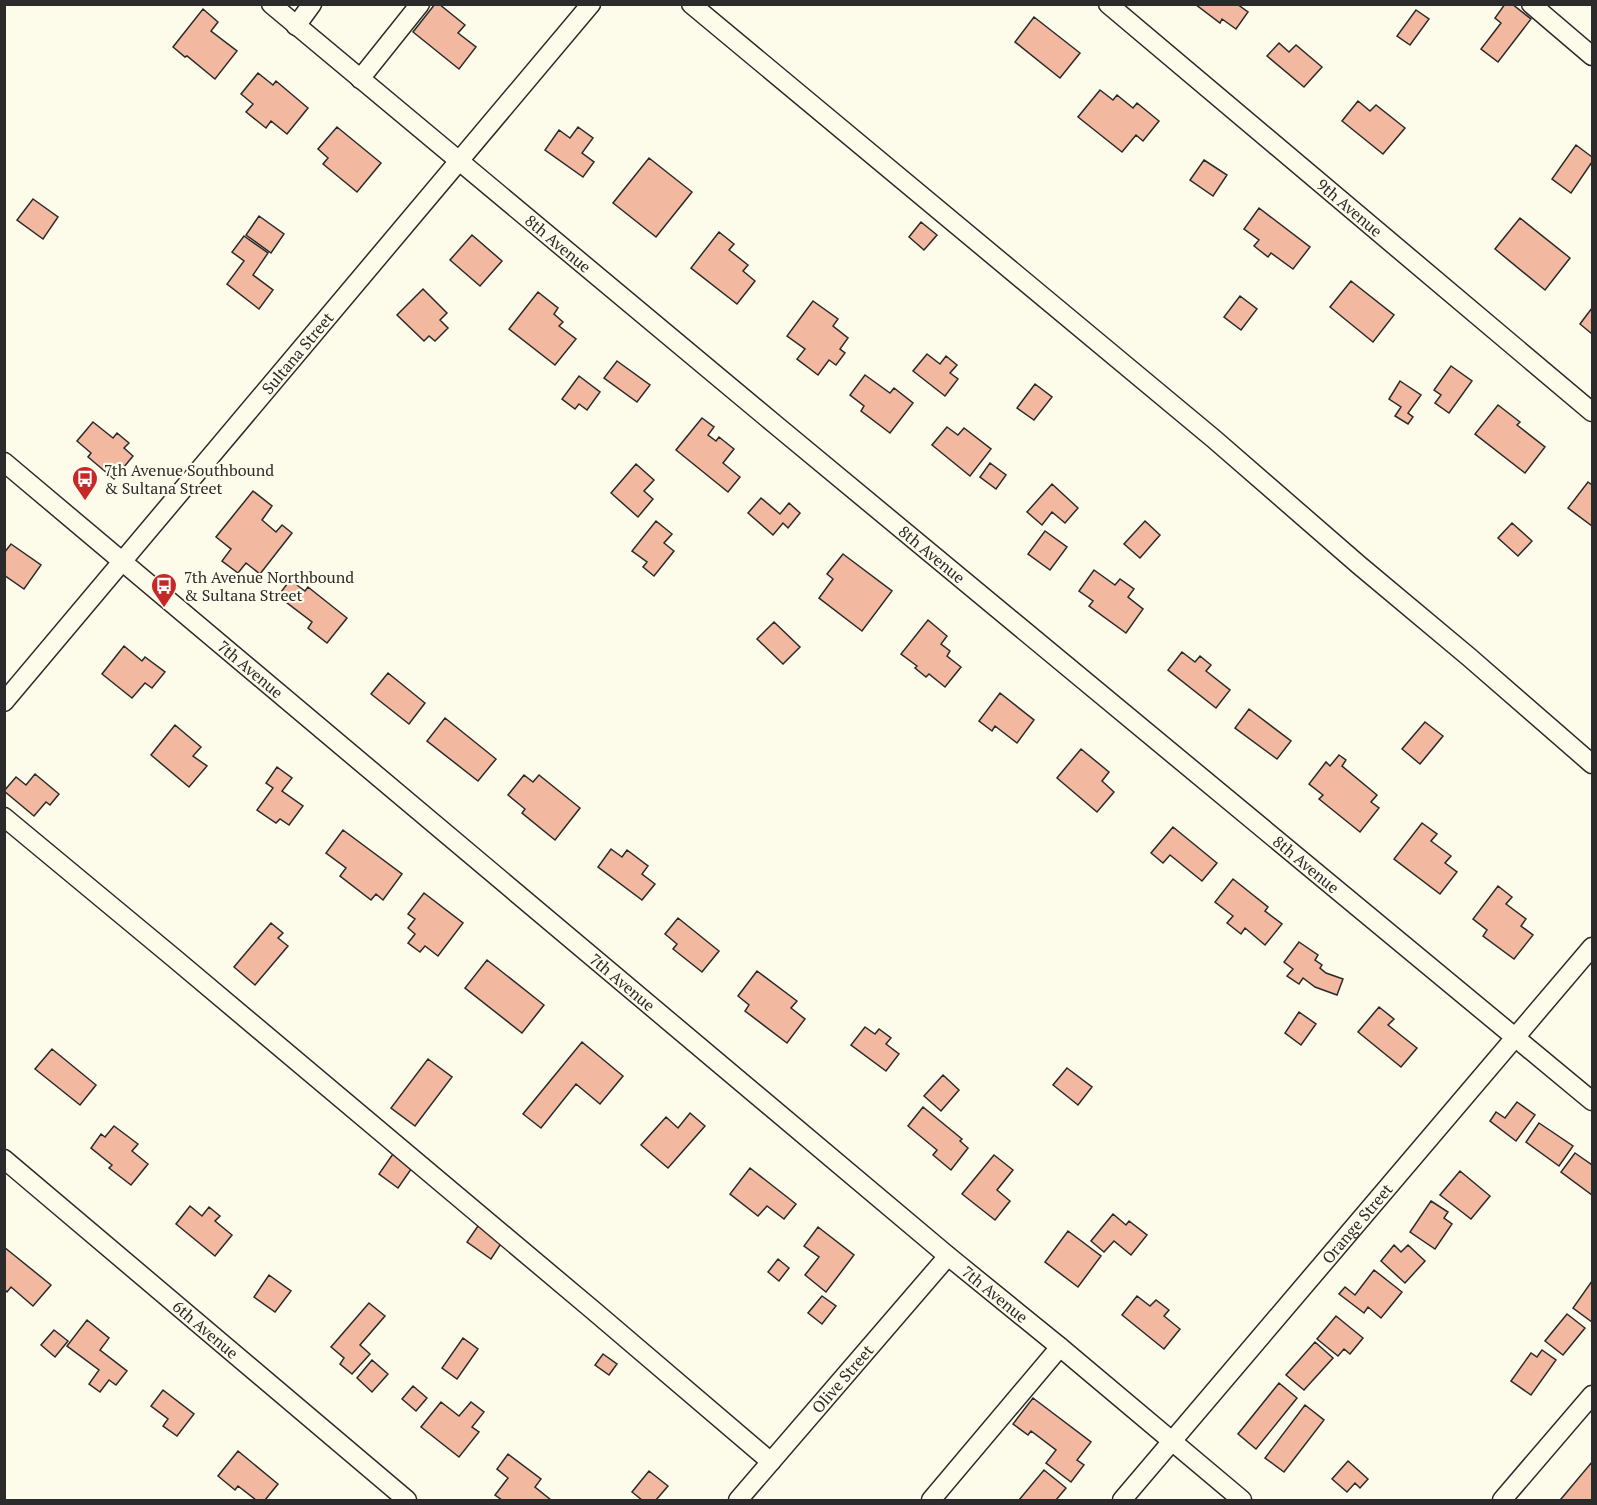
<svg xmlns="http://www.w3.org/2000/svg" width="1597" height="1505" font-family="'PT Serif',serif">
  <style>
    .building { fill: #f2b8a0; stroke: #2b2b2b; stroke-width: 1.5 }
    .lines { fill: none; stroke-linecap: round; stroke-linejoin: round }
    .minor-casing { stroke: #2b2b2b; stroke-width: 21 }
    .minor { stroke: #fdfbea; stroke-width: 18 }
    .labels { text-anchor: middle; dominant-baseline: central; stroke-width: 4.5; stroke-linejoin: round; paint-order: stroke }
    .street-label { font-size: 16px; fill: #2b2b2b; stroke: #fdfbea }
    .poi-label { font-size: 16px; fill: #2b2b2b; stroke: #fdfbea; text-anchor: start }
  </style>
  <rect width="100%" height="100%" fill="#fdfbea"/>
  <!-- building -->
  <path class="building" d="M435,4h4l26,21 -7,8 18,14 -17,22 -46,-37z
    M1195,4h42l11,8 -12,17 -14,-10 -2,4z
    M1505,4h7l19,15 -33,43 -17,-13 20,-26 -6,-5z
    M203,9l15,13 -7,9 26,20 -22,28 -28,-23 -2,1 -12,-10z
    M1416,10l13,9 -19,26 -13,-9z
    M1034,17l46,36 -20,25 -45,-36z
    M1279,43l10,9 7,-7 26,22 -18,20 -37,-31z
    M258,73l15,12 3,-4 32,27 -21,26 -16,-13 -5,7 -20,-16 7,-8 -12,-10z
    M1100,90l13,10 4,-5 16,13 4,-5 22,18 -16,20 -7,-6 -14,17 -44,-35z
    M1358,101l12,10 6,-6 29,23 -22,26 -41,-33z
    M337,127l44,36 -24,29 -34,-28 5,-6 -10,-9z
    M578,127l15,11 -11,15 12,9 -11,15 -38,-27 14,-20 11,8z
    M1576,145l16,12v5l-21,31 -19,-14z
    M649,158l43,34 -36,45 -43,-34z
    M1204,160l23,15 -14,21 -23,-16z
    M33,199l25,18 -15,22 -26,-19z
    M1259,208l51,39 -17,22 -22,-16 -3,4 -14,-11 5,-6 -15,-11z
    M259,216l25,18 -13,19 -25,-18z
    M1520,218l50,40 -25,32 -50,-41z
    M921,222l16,13 -13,15 -15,-13z
    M719,232l15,12 -5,6 19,15 -5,6 12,10 -18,23 -46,-36z
    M472,235l30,26 -22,25 -30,-26z
    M244,236l24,17 -15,22 20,15 -14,19 -32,-25 17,-23 -12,-9z
    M1351,281l43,34 -21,27 -43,-35z
    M423,289l24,24 -7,7 8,8 -13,13 -6,-5 -5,5 -27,-26z
    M538,292l20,16 -4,6 9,8 -4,4 17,13 -21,26 -46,-36z
    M1240,296l17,13 -16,21 -17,-13z
    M813,301l25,18 -5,7 15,12 -8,11 5,4 -9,12 -7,-5 -11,15 -21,-16 8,-10 -18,-13z
    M1592,308v26l-12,-10z
    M927,354l13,10 6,-8 11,9 -7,8 8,6 -13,17 -32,-25z
    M617,361l33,24 -13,17 -33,-24z
    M1451,366l21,15 -23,32 -14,-10 6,-8 -7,-5z
    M865,375l25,18 4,-5 19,15 -23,30 -29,-22 3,-5 -14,-11z
    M579,376l21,16 -13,18 -8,-6 -4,5 -13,-10z
    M1400,381l21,14 -13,18 5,4 -5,7 -13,-8 6,-9 -12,-8z
    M1035,384l17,13 -18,23 -17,-12z
    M1498,405l22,17 -3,3 28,22 -20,26 -50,-39z
    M702,418l12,9 -6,8 8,6 3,-4 15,12 -11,14 17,14 -12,15 -52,-42z
    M93,422l20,16 4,-5 12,10 -5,5 9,8 -19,23 -26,-22 3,-4 -14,-12z
    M947,427l11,8 6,-7 27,21 -21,27 -38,-31z
    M990,463l16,12 -10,14 -16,-12z
    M636,464l18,16 -10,11 9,8 -15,18 -27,-24z
    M1588,482l4,3v41l-24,-18z
    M1052,484l26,24 -13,15 -13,-11 -10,13 -15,-13z
    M253,491l19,15 -10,14 14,12 6,-7 10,8 -32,41 -14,-11 -8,10 -16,-12 9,-12 -15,-12z
    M761,498l19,16 9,-11 11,10 -12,15 -5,-5 -10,12 -25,-22z
    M656,521l16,13 -8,9 10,8 -20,25 -11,-9 4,-5 -15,-11z
    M1145,521l15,14 -20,23 -16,-14z
    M1512,523l20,18 -14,15 -20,-18z
    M1045,531l22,16 -17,23 -22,-16z
    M11,544l30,21 -17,24 -20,-14v-22z
    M843,554l49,37 -30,40 -43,-33 14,-19 -6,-5z
    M1094,570l21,15 5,-6 14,10 -6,8 15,12 -17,24 -37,-27 4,-5 -14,-10z
    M290,580l15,11 3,-4 39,31 -20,25 -19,-15 4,-6 -34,-26z
    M928,620l19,16 -6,8 9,7 -3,5 14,11 -16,20 -16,-13 -3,3 -11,-9 2,-2 -16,-12z
    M774,622l26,25 -17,17 -26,-25z
    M124,646l18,15 3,-4 20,15 -13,16 -7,-5 -13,15 -30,-24z
    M1182,652l13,10 5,-6 11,9 -5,6 24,19 -14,18 -48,-38z
    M388,673l37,30 -16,21 -38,-30z
    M1000,693l34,27 -17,23 -22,-17 -3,5 -13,-10z
    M1249,709l42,32 -14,18 -42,-31z
    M445,718l51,41 -18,22 -51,-40z
    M1425,722l18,14 -23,28 -18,-15z
    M175,725l26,22 -8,9 14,10 -18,21 -38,-32z
    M1081,749l28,23 -7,9 12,11 -17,20 -40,-34z
    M1339,755l7,5 -4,6 35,29 -6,7 8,6 -19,24 -41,-33 4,-4 -14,-11 17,-22 4,4z
    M277,767l15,11 -10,13 21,15 -14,19 -9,-6 -4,4 -19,-13 16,-22 -7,-5z
    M35,774l24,20 -9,11 -4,-3 -12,14 -30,-25 12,-14 10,8z
    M524,775l9,7 6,-7 41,33 -25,32 -33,-27 3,-4 -17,-14z
    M1422,823l15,11 -6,7 20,15 -6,7 12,9 -17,22 -46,-35z
    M1173,827l44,36 -15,18 -32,-26 -7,8 -12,-10z
    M343,830l59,44 -19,26 -7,-6 -5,6 -31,-24 6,-8 -20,-15z
    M611,849l11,8 5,-7 21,16 -6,8 13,10 -13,16 -44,-33z
    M1233,879l35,28 -3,4 17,13 -17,21 -20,-17 -4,6 -14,-11 6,-7 -18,-14z
    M1498,886l14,11 -6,7 20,15 -5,7 12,9 -19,24 -31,-23 4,-6 -14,-11z
    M424,893l39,30 -25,33 -13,-10 -5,6 -12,-9 7,-9 -7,-6 7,-9 -7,-5z
    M678,918l41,33 -17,21 -29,-23 4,-5 -12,-10z
    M271,923l12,10 -5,5 10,8 -33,39 -21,-18z
    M1299,942l19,13 -3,5 7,5 -2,3 6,5 17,6 -6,16 -22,-8 -12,-9 -4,6 -12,-8 6,-7 -9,-7z
    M487,960l57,45 -22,28 -57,-45z
    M757,971l40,30 -6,7 14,11 -18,24 -42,-32 4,-6 -11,-9z
    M1379,1007l15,12 -6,6 29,23 -16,19 -43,-35z
    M1299,1012l17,12 -15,21 -16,-12z
    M865,1027l10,7 4,-5 12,9 -5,6 13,10 -13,17 -35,-26z
    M582,1042l41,34 -23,28 -24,-20 -35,44 -18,-14z
    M52,1049l44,36 -16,20 -45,-36z
    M428,1059l24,18 -37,49 -24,-18z
    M1067,1068l25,19 -14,18 -25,-20z
    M943,1075l16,15 -18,21 -17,-15z
    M1517,1102l18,13 -19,26 -26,-20 6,-9 9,6z
    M923,1107l39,32 -2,2 8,7 -17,22 -18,-15 4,-5 -29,-24z
    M690,1113l15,13 -37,42 -27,-23 25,-28 12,11z
    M1539,1123l34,23 -14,20 -33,-24z
    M114,1126l24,18 -6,7 16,13 -17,21 -22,-17 3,-3 -21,-17 10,-14 4,3z
    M395,1151l19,14 -16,23 -19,-14z
    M1575,1153l17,12v30l-31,-23z
    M994,1155l19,15 -16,20 13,11 -15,19 -33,-26z
    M750,1168l46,36 -12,15 -17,-13 -9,10 -28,-22z
    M1460,1171l30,25 -19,23 -31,-24z
    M1431,1201l17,11 -4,6 8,6 -17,25 -25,-17z
    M190,1206l12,10 7,-9 11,9 -5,5 17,14 -17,21 -39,-32z
    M1113,1214l13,11 3,-4 18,14 -16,20 -17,-14 -10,11 -13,-11z
    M478,1226l24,16 -11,17 -24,-17z
    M818,1227l36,28 -28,37 -21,-17 14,-18 -15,-11z
    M1068,1231l33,25 -23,31 -33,-25z
    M1394,1245l7,7 7,-7 17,16 -20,22 -24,-22z
    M4,1247l47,38 -18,21 -22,-19 -4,5 -3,-3z
    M778,1259l11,9 -10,13 -11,-9z
    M1374,1270l28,22 -21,26 -13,-11 -4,6 -25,-19 6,-7 10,8z
    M269,1275l22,16 -16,21 -21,-15z
    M1592,1281v41l-19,-14z
    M822,1296l14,10 -14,18 -14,-11z
    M1137,1296l13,10 6,-6 13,10 -5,6 16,13 -16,20 -42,-34z
    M369,1303l16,13 -25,29 10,9 -18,20 -12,-10 4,-6 -13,-11z
    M1567,1314l18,14 -22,27 -18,-14z
    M1336,1316l27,22 -13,16 -6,-5 -6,7 -21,-17z
    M87,1320l22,18 -9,12 27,21 -11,14 -7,-5 -9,12 -11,-8 10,-14 -32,-24z
    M54,1330l14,11 -13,16 -14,-12z
    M463,1338l15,11 -21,30 -15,-11z
    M1315,1342l18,16 -29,32 -18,-15z
    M1542,1350l14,10 -25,35 -20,-14 20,-28 6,4z
    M603,1354l14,10 -8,11 -14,-10z
    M372,1360l16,14 -16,18 -15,-14z
    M1279,1383l18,15 -41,51 -18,-15z
    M413,1386l14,12 -11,13 -14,-12z
    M163,1390l31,24 -17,22 -14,-10 5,-7 -17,-13z
    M1033,1398l58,44 -14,18 7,5 -13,17 -25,-19 10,-13 -25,-19 -3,4 -15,-11z
    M441,1402l18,14 12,-14 13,10 -12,15 7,5 -20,25 -38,-30z
    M1305,1405l19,15 -40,52 -19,-14z
    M238,1451l40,33 -13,16h-9l-18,-14 -3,4 -17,-14z
    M508,1454l33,25 -6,8 16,13h-49l-7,-5 13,-17 -11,-9z
    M1348,1461l20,18 -8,9 -5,-5 -8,9 -15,-13z
    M1592,1462v38h-30l-1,-1z
    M1044,1470l22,18 -10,12h-37z
    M649,1471l19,15 -12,14h-14l-10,-8z"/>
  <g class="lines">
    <defs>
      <g id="minor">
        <path id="s1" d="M271,4l506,422 815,675"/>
        <path d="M691,4l523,435 145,126 110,92 123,107"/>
        <path id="s2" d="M1108,4l484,408"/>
        <path d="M1531,4l61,52"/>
        <path d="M296,26l16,-22"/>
        <path d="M360,79l60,-75"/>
        <path id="s3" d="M4,462l944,794 112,91 182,153"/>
        <path id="s4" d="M4,702l587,-698"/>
        <path d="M4,817l170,141 420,353 177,151"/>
        <path id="s5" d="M4,1159l403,341"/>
        <path id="s6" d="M738,1500l210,-244"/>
        <path d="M931,1500l129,-153"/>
        <path id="s7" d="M1122,1500l470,-553"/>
        <path d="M1502,1500l90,-105"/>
      </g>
    </defs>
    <!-- minor casing -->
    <use href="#minor" class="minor-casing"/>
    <!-- minor -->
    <use href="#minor" class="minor"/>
  </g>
  <!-- icons -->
  <defs>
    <symbol id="bus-pin" viewBox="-11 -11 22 30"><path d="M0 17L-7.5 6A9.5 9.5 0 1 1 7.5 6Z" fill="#c62828" stroke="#fdfbea"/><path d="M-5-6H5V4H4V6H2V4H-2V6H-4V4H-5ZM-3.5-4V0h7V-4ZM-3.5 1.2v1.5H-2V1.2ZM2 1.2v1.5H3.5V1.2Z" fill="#fff"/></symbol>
  </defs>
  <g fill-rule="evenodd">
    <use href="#bus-pin" x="70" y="464" width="30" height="40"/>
    <use href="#bus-pin" x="149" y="571" width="30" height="40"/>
  </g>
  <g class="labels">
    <!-- street labels -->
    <g class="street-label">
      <text stroke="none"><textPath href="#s2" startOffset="316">9th Avenue</textPath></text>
      <text stroke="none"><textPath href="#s1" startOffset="374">8th Avenue</textPath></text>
      <text stroke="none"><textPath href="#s4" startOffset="456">Sultana Street</textPath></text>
      <text stroke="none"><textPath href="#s1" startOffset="860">8th Avenue</textPath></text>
      <text stroke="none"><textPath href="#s3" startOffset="322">7th Avenue</textPath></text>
      <text stroke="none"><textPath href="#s1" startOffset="1346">8th Avenue</textPath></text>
      <text stroke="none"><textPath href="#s3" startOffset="808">7th Avenue</textPath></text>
      <text stroke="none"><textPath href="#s7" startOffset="363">Orange Street</textPath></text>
      <text stroke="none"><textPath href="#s3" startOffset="1294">7th Avenue</textPath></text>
      <text stroke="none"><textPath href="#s5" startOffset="264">6th Avenue</textPath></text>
      <text stroke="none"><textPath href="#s6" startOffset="160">Olive Street</textPath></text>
    </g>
    <!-- poi labels -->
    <g class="poi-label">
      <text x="104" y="470">7th Avenue Southbound<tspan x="104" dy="18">&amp; Sultana Street</tspan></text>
      <text x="184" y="577">7th Avenue Northbound<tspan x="184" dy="18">&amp; Sultana Street</tspan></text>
    </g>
  </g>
  <!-- border -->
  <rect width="1597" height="1505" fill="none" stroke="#2b2b2b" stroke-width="12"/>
</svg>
